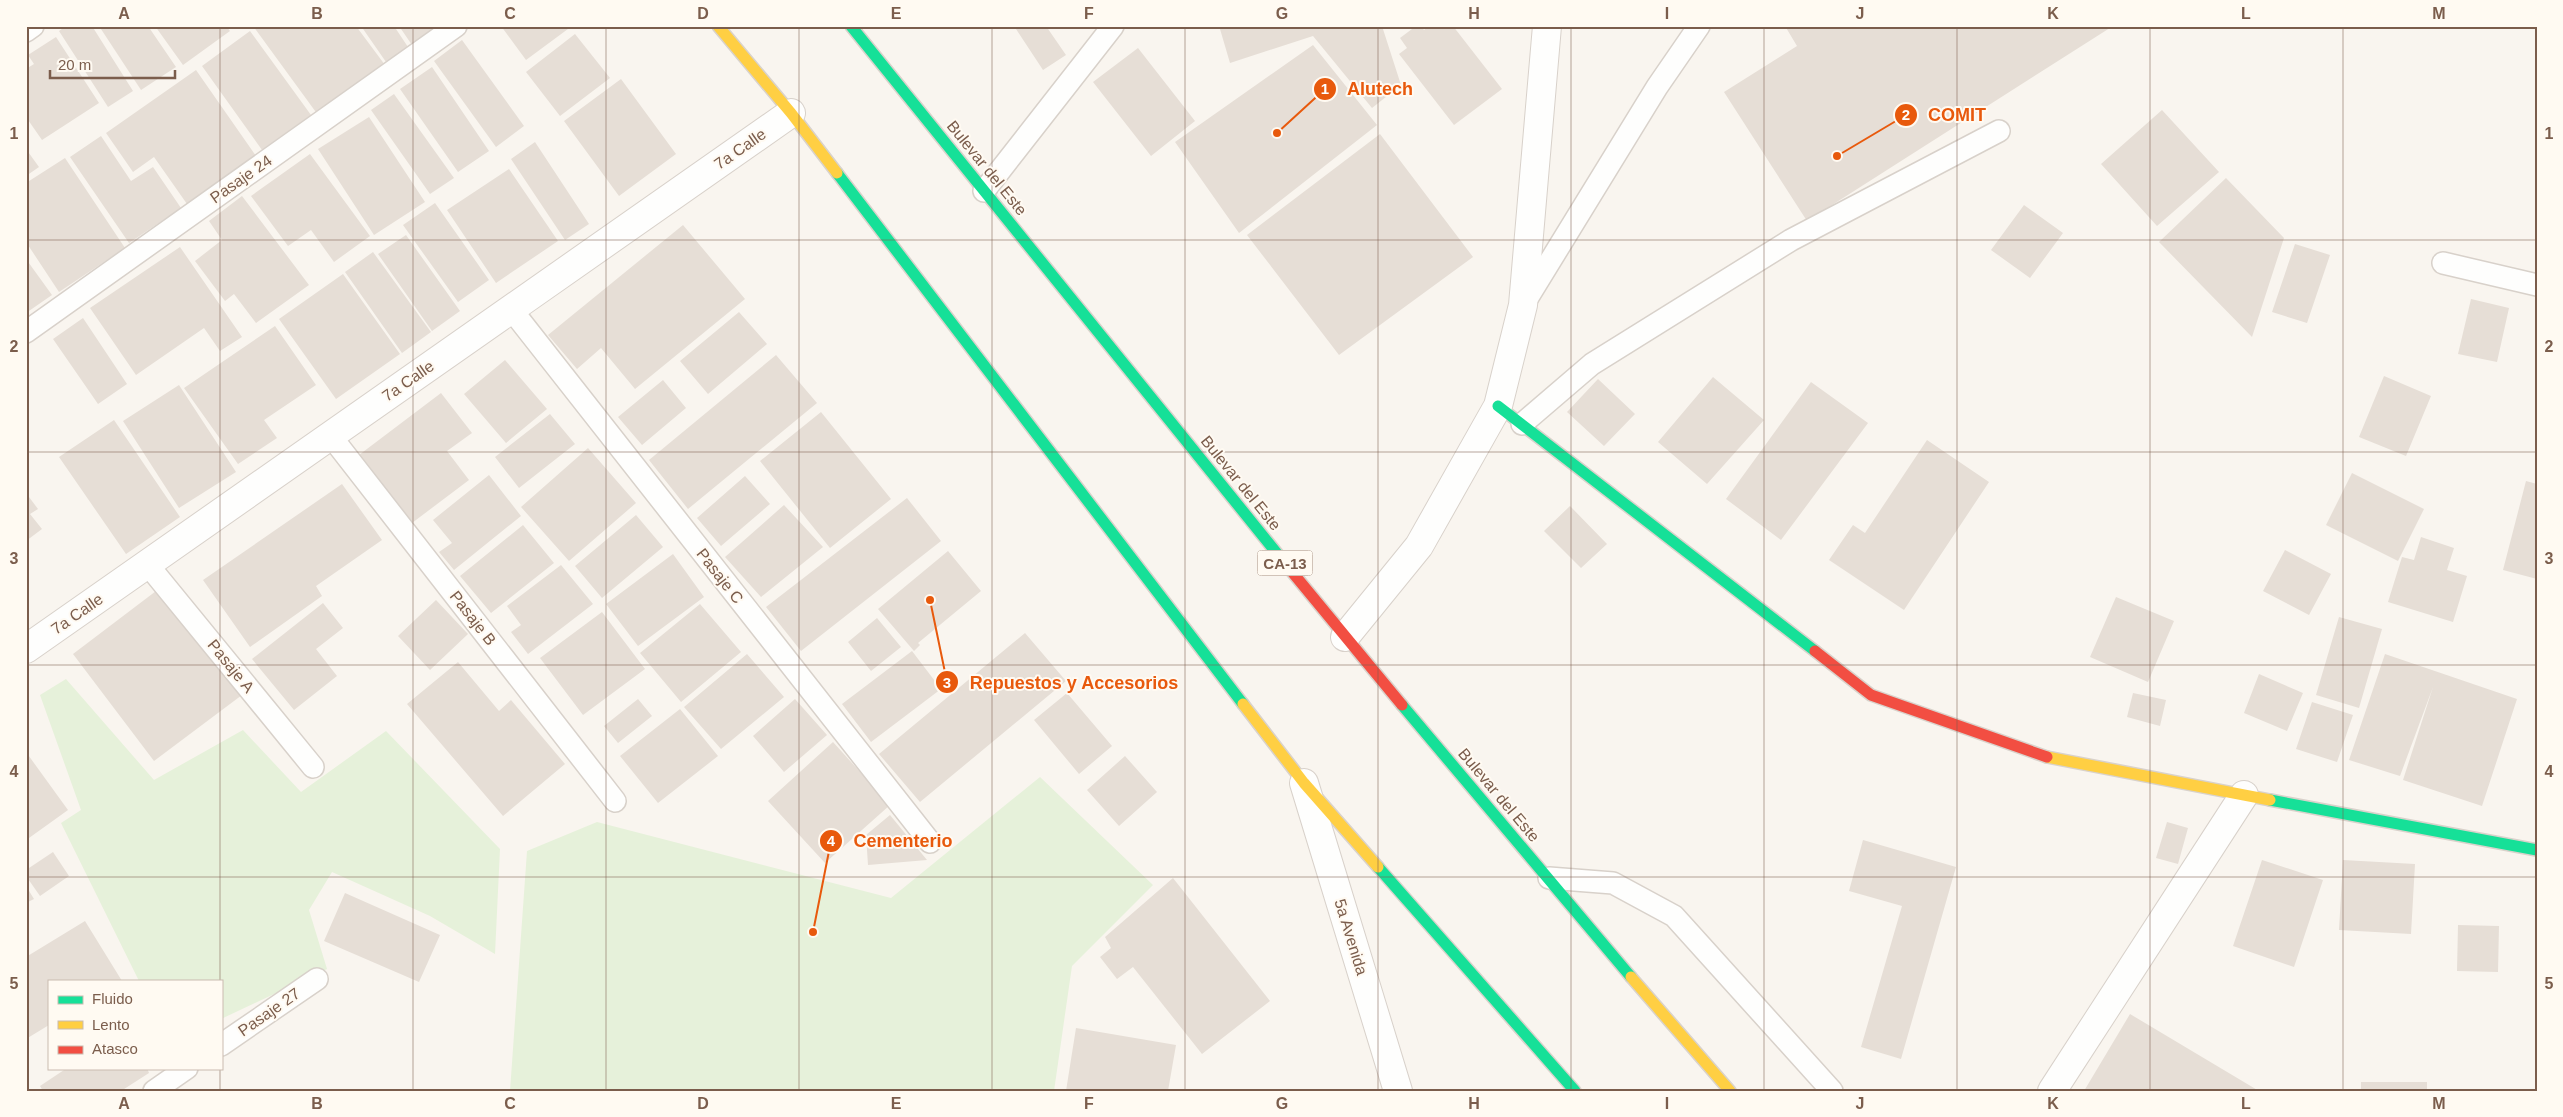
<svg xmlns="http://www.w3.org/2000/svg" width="2563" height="1117" font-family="Helvetica,sans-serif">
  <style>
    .green { fill: #e6f1da }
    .building { fill: #e6ded6 }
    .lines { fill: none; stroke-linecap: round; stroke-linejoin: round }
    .lane-casing { stroke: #d8d1ca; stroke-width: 24 }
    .street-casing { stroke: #d8d1ca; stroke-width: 30 }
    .fast-casing { stroke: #d9d2cb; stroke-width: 14 }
    .slow-casing { stroke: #d9d2cb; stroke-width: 14 }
    .jam-casing { stroke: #d9d2cb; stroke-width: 14 }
    .lane { stroke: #fefefd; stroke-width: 21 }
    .street { stroke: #fefefd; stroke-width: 28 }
    .fast { stroke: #16e098; stroke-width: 11 }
    .slow { stroke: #ffcf43; stroke-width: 11 }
    .jam { stroke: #f24e42; stroke-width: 11 }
    .grid { fill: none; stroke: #7b5d4c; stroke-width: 1; stroke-opacity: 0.55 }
    .labels { text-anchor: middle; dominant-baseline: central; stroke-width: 4; stroke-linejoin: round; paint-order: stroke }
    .shield { fill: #fffaf2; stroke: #a38c7e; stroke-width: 1 }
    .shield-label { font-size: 15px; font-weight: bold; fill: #7b5d4c }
    .street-label { font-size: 16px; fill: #7b5d4c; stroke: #fffaf2 }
    .leader { fill: none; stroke: #e8590c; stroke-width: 2 }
    .callout-dot { fill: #e8590c; stroke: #fffaf2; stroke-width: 2 }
    .mark-label { font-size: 15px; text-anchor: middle; font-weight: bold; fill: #fff }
    .callout-label { font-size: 18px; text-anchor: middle; font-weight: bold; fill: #e8590c; stroke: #fffaf2; stroke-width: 4; stroke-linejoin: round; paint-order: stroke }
    .neatline { fill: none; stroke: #7b5d4c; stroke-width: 2 }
    .grid-label { font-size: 16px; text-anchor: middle; font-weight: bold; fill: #7b5d4c }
  </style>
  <rect width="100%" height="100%" fill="#f9f5ef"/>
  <!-- green -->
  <path class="green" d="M66,679l88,101 89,-50 58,62 85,-61 114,118 -5,105 -65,-38 -98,-44 -23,38 18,59 -106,50v-38h-82l-78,-158 20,-13 -41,-115z
    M1040,777l113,108 -81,81 -18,125h-544l17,-240 70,-29 294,76z"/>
  <!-- building -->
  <path class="building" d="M66,26h26l41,65 -25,16 -49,-76z
    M99,26h49l28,41 -35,23z
    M155,26h71l4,5 -47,34z
    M253,26h103l29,39 -67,50z
    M361,26h33l14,21 -22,15z
    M399,26h39l-26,19z
    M501,26h71l-46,34z
    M1014,26h32l20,29 -23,15z
    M1229,26h153l19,59 -29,23 -59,-72 -83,27 -10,-34z
    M1416,26h5l3,4 5,-4h24l49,63 -48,36 -55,-71 8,-6 -7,-10z
    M1785,26h328l-306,195 -83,-129 73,-46z
    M250,31l61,84 -49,35 -60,-84z
    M575,34l35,44 -50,38 -34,-44z
    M56,37l43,66 -57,37 -16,-23v-48l8,-5 -6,-9z
    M462,40l62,86 -28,21 -62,-86z
    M1313,45l64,80 -138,108 -64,-91z
    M1138,48l57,73 -44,35 -58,-74z
    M432,67l57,84 -31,21 -58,-83z
    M196,70l60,86 -69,48 -33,-47 -21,15 -27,-39z
    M621,79l55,75 -57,42 -55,-75z
    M394,94l60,84 -24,16 -59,-84z
    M2162,110l57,62 -62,54 -56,-62z
    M369,117l56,85 -51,33 -56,-86z
    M1380,134l93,123 -134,98 -92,-120z
    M101,136l30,45 22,-14 28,41 -52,35 -59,-86z
    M535,142l54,82 -24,16 -54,-81z
    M26,149l13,18 -13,9z
    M310,154l60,82 -36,26 -23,-32 -23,16 -37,-50z
    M65,158l60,90 -66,44 -33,-50v-59z
    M509,169l49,72 -62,42 -49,-73z
    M2226,178l58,60 -32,99 -93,-95z
    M242,196l67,89 -53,38 -22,-29 -9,7 -30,-40 27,-21 -13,-19z
    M435,203l54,77 -31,22 -55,-77z
    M2024,205l39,28 -33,45 -39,-28z
    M683,225l62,74 -110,90 -34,-41 -24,21 -29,-34z
    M406,235l54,76 -28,20 -54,-77z
    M2295,244l35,11 -23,68 -35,-11z
    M180,247l62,90 -22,14 -16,-23 -68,47 -46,-67z
    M373,252l58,80 -29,21 -57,-81z
    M26,259l26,36 -26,18z
    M343,274l57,80 -64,45 -57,-80z
    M2471,299l38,9 -12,54 -39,-8z
    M739,312l28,32 -59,50 -28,-33z
    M83,318l44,66 -29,20 -45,-65z
    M275,326l41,59 -52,35 13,18 -39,26 -54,-76z
    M776,355l41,48 -129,106 -39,-49z
    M505,360l42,49 -41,34 -42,-49z
    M2384,376l47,20 -25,60 -47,-19z
    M1713,377l51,43 -57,64 -49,-42z
    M1598,379l37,35 -31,32 -37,-34z
    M663,380l23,28 -44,37 -24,-28z
    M1811,382l57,41 -87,117 -55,-41z
    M179,385l57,87 -57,36 -56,-87z
    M441,393l31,40 -25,18 22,29 -57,43 -53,-68z
    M821,412l70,87 -61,49 -70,-87z
    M550,414l25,30 -56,44 -24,-31z
    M114,420l66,97 -54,37 -67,-97z
    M1927,440l62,42 -85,128 -75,-50 24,-35 12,8z
    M588,448l48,55 -67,58 -48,-54z
    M2352,473l72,36 -26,52 -72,-36z
    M489,475l32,41 -67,54 -15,-18 13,-9 -19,-23z
    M745,476l25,28 -49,42 -24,-28z
    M2526,481l11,3v95l-34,-9z
    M342,484l40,56 -66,46 6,10 -72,51 -47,-67z
    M26,493l12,16 -8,5 12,15 -16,12z
    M907,498l34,43 -140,110 -35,-44z
    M784,505l39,42 -62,50 -36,-40z
    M1570,506l37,38 -26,24 -37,-37z
    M636,515l27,32 -61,51 -27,-32z
    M523,525l31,38 -63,50 -31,-37z
    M2421,537l33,11 -7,22 20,6 -14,46 -65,-20 14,-45 12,3z
    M2285,550l46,24 -22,41 -46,-24z
    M948,551l33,40 -63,52 2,2 -6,6 -36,-42z
    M673,554l31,43 -66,49 -32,-42z
    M561,565l32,39 -65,50 -17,-22 10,-7 -14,-19z
    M160,588l82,107 -88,66 -81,-107z
    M2116,597l58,24 -26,61 -58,-25z
    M436,600l32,34 -38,36 -32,-34z
    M323,603l20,25 -27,21 21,27 -43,34 -42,-51z
    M700,604l41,48 -60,50 -41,-49z
    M602,612l43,57 -62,46 -43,-57z
    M2339,617l43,12 -23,79 -43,-13z
    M877,618l24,29 -30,24 -23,-29z
    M1025,633l41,48 -146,121 -41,-48z
    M912,651l29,38 -70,53 -29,-38z
    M747,654l37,43 -63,52 -37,-42z
    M2385,654l132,45 -35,107 -79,-26 30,-93 -33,89 -51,-16z
    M458,662l41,49 12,-11 54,64 -62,52 -96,-112z
    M2259,674l44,19 -16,38 -43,-18z
    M1067,693l45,53 -33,28 -45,-54z
    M2133,693l33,7 -6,26 -33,-9z
    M638,699l14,17 -34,27 -14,-17z
    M795,699l32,36 -43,37 -31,-36z
    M2312,702l41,13 -16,47 -41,-13z
    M680,709l38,47 -60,47 -38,-47z
    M833,742l57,63 -65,58 -57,-62z
    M26,752l42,58 -39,28 -3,-4z
    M1125,756l32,36 -38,34 -32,-36z
    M890,815l37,45 -59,5 -2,-30z
    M2167,822l21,6 -10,36 -22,-6z
    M1863,840l93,27 -55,192 -40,-12 41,-141 -53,-15z
    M53,852l16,24 -29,20 -14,-20v-6z
    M2262,860l61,20 -29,87 -61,-21z
    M2343,860l72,4 -4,70 -72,-4z
    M1173,878l97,123 -68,53 -69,-87 -16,12 -17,-22 11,-9 -6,-11z
    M26,886l8,13 -8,4z
    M345,893l95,42 -21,47 -95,-41z
    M85,921l37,60h-73v44l-23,14v-82z
    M2458,925l41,1 -1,46 -41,-1z
    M2130,1014l129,77h-175z
    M1076,1028l100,17 -8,46h-102z
    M67,1068h80l2,5 -28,18h-78l-3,-5z
    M2361,1082h66v9h-66z"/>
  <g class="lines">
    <defs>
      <path id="lane" d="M26,31l7,-5
        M984,191l129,-165
        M2443,263l94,22
        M1525,302l132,-215 42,-61
        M511,309l419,533
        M26,332l430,-306
        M1522,424l70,-60 199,-124 208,-109
        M330,435l285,366
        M148,565l165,202
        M1549,878l64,5 61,33 158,175
        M221,1045l96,-66
        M154,1091l33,-23"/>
      <path id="street" d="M1345,637l74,-91 79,-140 25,-101 24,-279
        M26,649l765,-536
        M1304,783l94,308
        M2052,1091l192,-296"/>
      <path id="fast" d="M851,26l437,541
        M837,173l406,531
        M1498,406l317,245
        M1402,705l229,272
        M2270,800l267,50
        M1378,867l197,224"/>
      <path id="slow" d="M718,26l73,87 46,60
        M1243,704l61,79 74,84
        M2047,757l223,43
        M1631,977l99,114"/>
      <path id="jam" d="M1288,567l114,138
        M1815,651l56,44 176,62"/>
    </defs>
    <!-- lane casing -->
    <use href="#lane" class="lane-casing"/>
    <!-- street casing -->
    <use href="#street" class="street-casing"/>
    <!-- fast casing -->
    <use href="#fast" class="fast-casing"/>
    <!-- slow casing -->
    <use href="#slow" class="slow-casing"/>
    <!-- jam casing -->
    <use href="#jam" class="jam-casing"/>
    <!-- lane -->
    <use href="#lane" class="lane"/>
    <!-- street -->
    <use href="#street" class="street"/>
    <!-- fast -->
    <use href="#fast" class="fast"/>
    <!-- slow -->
    <use href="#slow" class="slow"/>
    <!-- jam -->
    <use href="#jam" class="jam"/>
  </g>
  <!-- grid -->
  <path class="grid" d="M220,26v955M413,26v1065M606,26v1065M799,26v1065M992,26v1065M1185,26v1065M1378,26v1065M1571,26v1065M1764,26v1065M1957,26v1065M2150,26v1065M2343,26v1065M26,240h2511M26,452h2511M26,665h2511M26,877h2511M220,1068v23"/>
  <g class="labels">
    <!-- shield labels -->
    <rect class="shield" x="1257.5" y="550.5" width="55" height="25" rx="4"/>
    <g class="shield-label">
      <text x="1285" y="563">CA-13</text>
    </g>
    <!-- street labels -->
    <g class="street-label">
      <text transform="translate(740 149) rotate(-35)">7a Calle</text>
      <text transform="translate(987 168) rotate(51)">Bulevar del Este</text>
      <text transform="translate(241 179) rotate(-35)">Pasaje 24</text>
      <text transform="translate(408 381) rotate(-35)">7a Calle</text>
      <text transform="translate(1241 483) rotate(51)">Bulevar del Este</text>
      <text transform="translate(720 576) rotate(52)">Pasaje C</text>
      <text transform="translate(77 614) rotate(-35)">7a Calle</text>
      <text transform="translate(473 618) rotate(52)">Pasaje B</text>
      <text transform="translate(231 666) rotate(51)">Pasaje A</text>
      <text transform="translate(1499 795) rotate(50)">Bulevar del Este</text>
      <text transform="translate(1351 937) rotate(73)">5a Avenida</text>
      <text transform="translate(269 1012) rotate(-35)">Pasaje 27</text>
    </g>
  </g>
  <!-- callouts -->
  <path class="leader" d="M1277 133L1325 89M1837 156L1906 115M930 600L947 682M813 932L831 841"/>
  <g class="callout-dot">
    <circle cx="1277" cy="133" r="5"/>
    <circle cx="1837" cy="156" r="5"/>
    <circle cx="930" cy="600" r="5"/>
    <circle cx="813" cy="932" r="5"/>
    <circle cx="1325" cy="89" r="12"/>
    <circle cx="1906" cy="115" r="12"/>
    <circle cx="947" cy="682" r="12"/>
    <circle cx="831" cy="841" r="12"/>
  </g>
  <g class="mark-label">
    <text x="1325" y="94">1</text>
    <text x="1906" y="120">2</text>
    <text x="947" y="688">3</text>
    <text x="831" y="846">4</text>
  </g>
  <g class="callout-label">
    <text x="1380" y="95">Alutech</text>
    <text x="1957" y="121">COMIT</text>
    <text x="1074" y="689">Repuestos y Accesorios</text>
    <text x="903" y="847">Cementerio</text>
  </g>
  <!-- border -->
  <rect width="2563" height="1117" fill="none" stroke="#fffaf2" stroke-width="55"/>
  <!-- legend -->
  <rect x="48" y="980" width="175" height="90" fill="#fffaf2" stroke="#cabbb0"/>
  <rect x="58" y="996" width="25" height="8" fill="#16e098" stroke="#cabbb0"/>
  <text x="92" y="1004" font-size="15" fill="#7b5d4c">Fluido</text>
  <rect x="58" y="1021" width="25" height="8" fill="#ffcf43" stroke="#cabbb0"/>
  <text x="92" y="1030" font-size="15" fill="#7b5d4c">Lento</text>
  <rect x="58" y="1046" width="25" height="8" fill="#f24e42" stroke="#cabbb0"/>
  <text x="92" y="1054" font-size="15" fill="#7b5d4c">Atasco</text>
  <!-- scale -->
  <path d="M50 70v8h125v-8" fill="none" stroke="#7b5d4c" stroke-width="2.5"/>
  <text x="58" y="70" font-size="15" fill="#7b5d4c" stroke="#fffaf2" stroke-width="4" paint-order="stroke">20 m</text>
  <rect x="28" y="28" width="2508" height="1062" class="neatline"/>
  <g class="grid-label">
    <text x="124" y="19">A</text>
    <text x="317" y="19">B</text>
    <text x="510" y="19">C</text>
    <text x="703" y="19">D</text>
    <text x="896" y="19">E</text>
    <text x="1089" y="19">F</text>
    <text x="1282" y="19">G</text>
    <text x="1474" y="19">H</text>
    <text x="1667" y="19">I</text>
    <text x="1860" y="19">J</text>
    <text x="2053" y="19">K</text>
    <text x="2246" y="19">L</text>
    <text x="2439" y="19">M</text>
    <text x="14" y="139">1</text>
    <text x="2549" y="139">1</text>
    <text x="14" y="352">2</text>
    <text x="2549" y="352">2</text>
    <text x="14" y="564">3</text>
    <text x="2549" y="564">3</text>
    <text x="14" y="777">4</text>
    <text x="2549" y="777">4</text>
    <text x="14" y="989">5</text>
    <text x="2549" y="989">5</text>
    <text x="124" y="1109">A</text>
    <text x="317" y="1109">B</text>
    <text x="510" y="1109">C</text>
    <text x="703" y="1109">D</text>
    <text x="896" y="1109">E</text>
    <text x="1089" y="1109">F</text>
    <text x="1282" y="1109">G</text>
    <text x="1474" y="1109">H</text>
    <text x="1667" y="1109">I</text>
    <text x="1860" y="1109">J</text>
    <text x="2053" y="1109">K</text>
    <text x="2246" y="1109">L</text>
    <text x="2439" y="1109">M</text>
  </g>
</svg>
